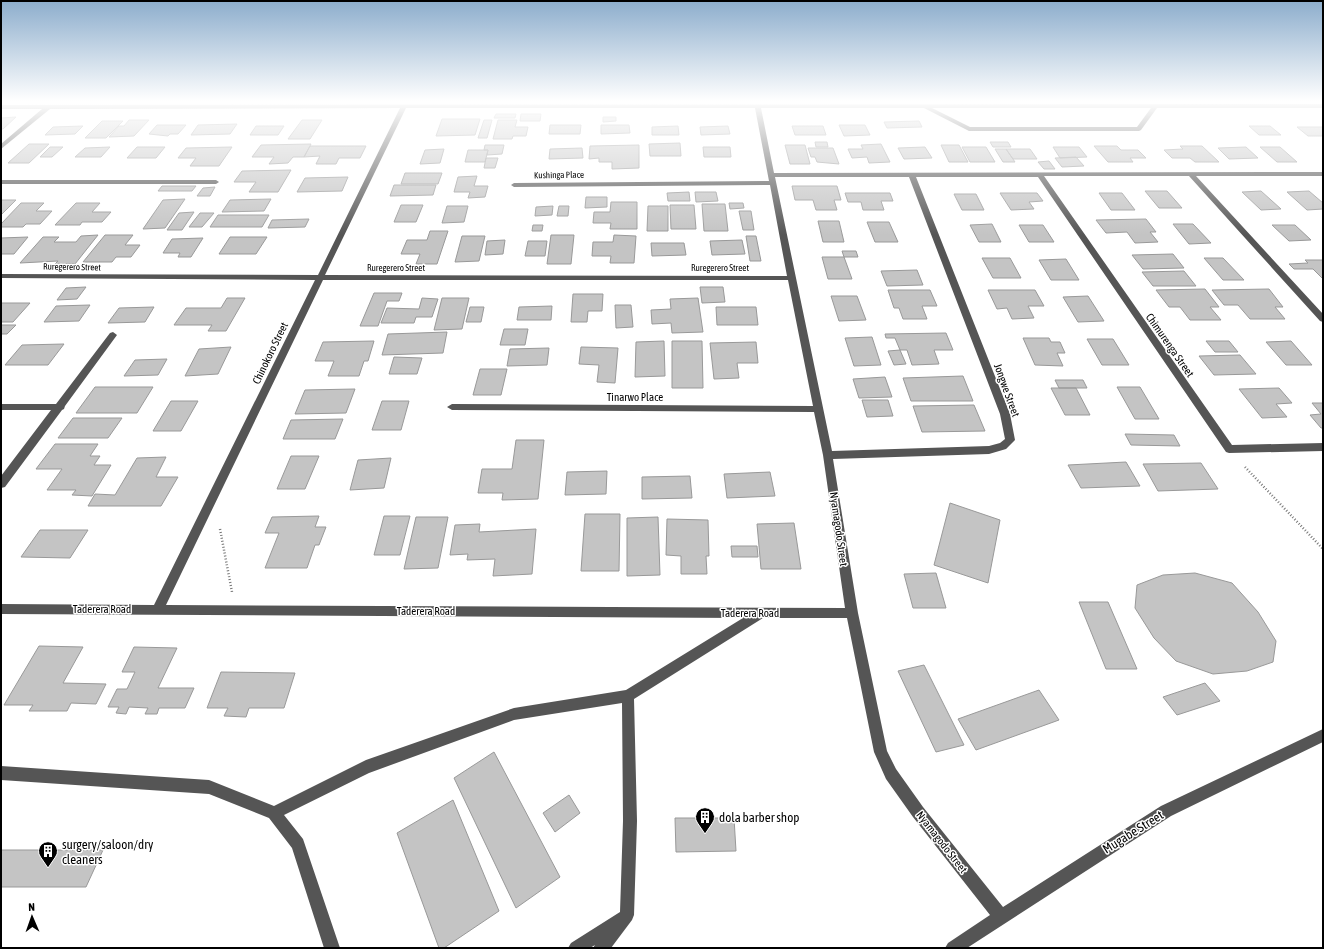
<svg xmlns="http://www.w3.org/2000/svg" width="1324" height="949" font-family="'Asap Condensed',sans-serif">
  <style>
    .building { fill: #c4c4c4; stroke: #999 }
    .lines { fill: none; stroke-linecap: round; stroke-linejoin: round }
    .path { stroke: #777; stroke-width: 2.5; stroke-dasharray: 1 2; stroke-linecap: butt }
    .minor { fill: #555; fill-rule: evenodd }
    .labels { text-anchor: middle; dominant-baseline: central; stroke-width: 3; stroke-linejoin: round; paint-order: stroke }
    .far-street-label { font-size: 9px; fill: #000; stroke: #fff }
    .street-label { font-size: 11px; fill: #000; stroke: #fff }
    .near-poi-label { font-size: 13px; fill: #000; stroke: #fff; text-anchor: start }
    .near-street-label { font-size: 13px; fill: #000; stroke: #fff }
  </style>
  <rect width="100%" height="100%" fill="#fff"/>
  <!-- building -->
  <path class="building" d="M496,114h20l-1,4h-21z
    M521,114h20l-1,7h-20z
    M16,117l-13,12h-2v-11z
    M603,117h13v4l-13,1z
    M442,119h38l-5,16 -39,1z
    M129,120h20l-15,16 -25,1 10,-11h5z
    M302,120h20l-12,19h-22z
    M484,120h8l-5,18h-9z
    M498,120h19l-2,7h13l-2,9h-13l-1,3h-19z
    M102,121h21l-17,17h-21z
    M919,121l3,6 -35,1 -3,-6z
    M237,124l-7,10 -39,1 7,-10z
    M157,125h29l-8,9h-8l-2,2 -19,-2z
    M550,125h31l-1,9h-31z
    M601,125h28l1,8 -29,1z
    M839,125h26l5,10 -26,1z
    M83,126l-8,8 -30,1 8,-8z
    M256,126h28l-6,9h-28z
    M678,126l1,9h-27v-8z
    M728,126l2,8 -29,1 -1,-8z
    M792,126h31l3,9h-31z
    M1249,126h21l11,9h-22z
    M1297,127h26v9h-15z
    M815,142h12l1,5h-12z
    M990,142h18l3,5h-18z
    M680,143l1,13h-31l-1,-12z
    M29,144h20l-20,19h-21z
    M311,144l-7,13h-11l-5,6 -19,1 5,-7h-22l9,-12z
    M881,144l9,18 -21,1 -2,-6 -15,1 -4,-9h15l-2,-4z
    M485,145h19l-2,9 -15,1 1,-5h-4z
    M639,145v23l-27,1v-7h-13v-4l-10,1 1,-13z
    M785,145h20l5,19h-20z
    M941,145h18l9,17h-19z
    M310,146h56l-6,12h-21l-3,6h-20l4,-8 -16,1z
    M1094,146h23l4,4h17l8,8h-16l3,4h-25z
    M1180,146h22l17,16h-24l-5,-4h-18l-8,-8 19,-1z
    M50,147h13l-11,10h-12z
    M110,147l-9,10h-26l10,-9z
    M137,147h28l-9,11h-29z
    M232,147l-13,19h-29l6,-8h-18l8,-10z
    M703,147h27l1,10h-27z
    M925,147l7,11 -28,1 -6,-11z
    M962,147h24l9,15h-25z
    M1053,147h26l8,10 -27,1z
    M1246,147l12,11 -29,1 -11,-11z
    M1260,147h20l17,15h-20z
    M582,148l1,10 -34,1 1,-10z
    M808,148h25l6,16 -22,-2 -2,-5h-4z
    M444,149l-4,14 -20,1 5,-14z
    M995,149h11l9,13h-12z
    M1006,149h24l7,10h-24z
    M468,150h20l-3,12h-20z
    M1076,157l8,9 -22,1 -7,-9z
    M486,158h12l-3,10h-11z
    M1049,161l6,8h-11l-6,-7z
    M291,170l-13,22h-29l7,-10h-22l8,-11z
    M405,173h37l-4,11h-37z
    M477,176l-3,10h14l-3,11 -17,1 2,-6h-16l4,-15z
    M348,177l-6,14 -45,1 8,-14z
    M394,185h42l-3,10 -43,1z
    M162,186h34l-4,5h-34z
    M792,186h45l4,14h-7l3,10h-21l-3,-10h-18z
    M215,187l-5,9h-13l6,-8z
    M1145,191h22l15,17h-23z
    M1261,191l20,18 -20,1 -19,-18z
    M1309,191l14,12v6l-16,1 -20,-18z
    M689,192l1,9h-22l-1,-8z
    M695,192h21l2,9 -22,1z
    M845,193h45l3,8h-12l3,9h-21l-2,-8h-13z
    M1000,193h37l6,8 -14,1 5,7 -23,1z
    M1099,193h23l13,17h-24z
    M954,194h22l8,16h-22z
    M586,197h21v10l-22,1z
    M185,199l-20,29 -22,1 20,-29z
    M271,199l-7,12 -42,1 8,-12z
    M1,200h15l-15,15z
    M611,202h26v27h-27l1,-6h-18l1,-11h16z
    M21,203h23l-8,8h16l-12,13h-14l-3,3h-22v-3z
    M76,203h24l-8,9h19l-9,10h-20l-2,3h-25z
    M729,203h14l1,5 -14,1z
    M702,204h23l3,27h-24z
    M401,205h22l-7,17h-22z
    M670,205h24l2,24h-25z
    M447,206h21l-4,16 -22,1z
    M553,206l-1,9 -17,1 1,-9z
    M559,206h10l-1,10h-11z
    M648,206h20v25h-21z
    M739,211h12l3,19h-11z
    M194,212l-12,18h-15l12,-17z
    M200,213h14l-12,14h-13z
    M218,215h51l-7,12h-52z
    M309,219l-4,8 -37,1 4,-8z
    M1146,219l10,13h-6l8,10 -23,1 -8,-11 -21,1 -10,-13z
    M818,221h21l5,21h-21z
    M867,222h22l9,20h-23z
    M992,224l9,18h-22l-9,-17z
    M1173,224h20l18,19 -22,1z
    M533,225h10l-1,6h-10z
    M1019,225h24l11,17h-25z
    M1272,225h23l16,15 -22,1z
    M430,231h18l-11,33h-21l4,-10h-19l6,-14h20z
    M98,235l-23,29h-20l3,-3 -38,2 23,-26h16l-5,5h22l5,-6z
    M105,235h28l-8,10h15l-9,12h-15l-4,5h-29z
    M551,235h23l-3,29h-24z
    M614,235l22,1 -2,27h-24l1,-7h-19l1,-14h20z
    M462,236h23l-6,25 -24,1z
    M746,236h10l5,25h-11z
    M28,237l-14,17h-13v-16z
    M230,237h37l-11,17h-37z
    M203,238l-12,19h-13l2,-4h-17l9,-14z
    M505,240l-2,14 -18,1 2,-14z
    M742,240l3,14 -33,1 -2,-14z
    M528,241h19l-2,15h-20z
    M651,243h33l2,12 -34,1z
    M842,251h14l2,6h-14z
    M1173,254l11,14 -41,1 -11,-14z
    M822,257h22l8,22h-24z
    M982,258h28l11,20h-28z
    M1204,258h19l21,22h-21z
    M1066,259l13,21h-28l-12,-20z
    M1305,260h18v19l-10,-10h-19l-5,-5 19,-1z
    M917,270l6,15 -36,1 -6,-15z
    M1184,271l12,15h-43l-11,-14z
    M86,287l-9,12 -20,1 9,-12z
    M700,287h23l2,15 -23,1z
    M1205,289l14,18h-9l11,13h-31l-10,-13h-11l-13,-17z
    M1269,289l14,18h-8l10,12h-35l-12,-14h-14l-12,-15z
    M888,290h42l7,16h-15l5,13h-24l-4,-11h-5z
    M988,290h47l9,16h-16l6,12 -22,1 -5,-11 -10,1z
    M374,293h28l-3,8h-12l-9,25h-18z
    M573,294h30l-1,17h-14l-1,11h-16z
    M831,296h26l9,24 -27,1z
    M1088,296l16,25 -26,1 -15,-25z
    M227,298h18l-19,33h-18l4,-6h-38l12,-17h35z
    M422,298l16,1 -6,18h-16l-2,6h-33l6,-15 32,1z
    M442,298h27l-7,31 -28,1z
    M698,298l5,34 -31,1 -1,-10 -19,1 -1,-14 20,-1 -1,-10z
    M1,303h29l-17,19h-12z
    M90,305l-11,16 -35,1 12,-16z
    M615,305h16l2,22 -17,1z
    M552,306l-1,14h-34l2,-13z
    M154,307l-9,15 -37,1 11,-15z
    M470,307h14l-3,15h-15z
    M716,307h40l2,18h-41z
    M1,325h15l-9,9h-6z
    M504,329h24l-3,16h-25z
    M447,332l-4,21 -61,2 6,-21z
    M946,333l7,17h-19l5,14 -27,1 -5,-15h-7l-5,-12h-9l-1,-4z
    M872,337l9,28 -27,1 -9,-28z
    M1023,338h26l2,4h9l5,11h-8l6,13 -28,-1z
    M1087,339h26l16,26h-27z
    M374,341l-6,20h-4l-5,15h-31l6,-15h-19l8,-19z
    M664,341l1,35 -30,1 1,-35z
    M672,341h30l1,47h-31z
    M1206,341h23l9,11h-23z
    M1291,341l21,24h-26l-20,-23z
    M756,342l2,21h-21l2,15 -25,1 -4,-36z
    M64,344l-16,21h-43l17,-20z
    M231,347l-13,27 -33,2 14,-27z
    M581,347l37,1 -3,35 -18,-1 2,-17 -20,-1z
    M549,348l-2,17 -40,1 3,-17z
    M900,350l6,14 -12,1 -6,-14z
    M1240,355l16,19 -42,1 -15,-19z
    M394,357l28,1 -5,16h-28z
    M167,359l-9,16 -34,1 11,-16z
    M480,369h27l-6,26h-28z
    M963,376l10,25h-62l-8,-23z
    M885,377l7,20 -33,1 -6,-19z
    M1055,380h28l4,8h-28z
    M95,387h58l-16,26h-61z
    M1117,387h23l19,32h-24z
    M1051,388h25l14,27h-25z
    M1279,388l13,15 -16,1 11,13 -25,1 -23,-29z
    M355,389l-9,24 -51,1 10,-24z
    M862,400h26l5,16 -26,1z
    M171,401h27l-17,30h-28z
    M382,401h27l-8,29h-29z
    M1312,403h11v25h-2l-11,-13 11,-1z
    M974,405l11,26 -63,1 -9,-26z
    M73,418h49l-14,20h-50z
    M343,419l-8,20h-52l8,-19z
    M1125,434l49,1 6,11 -49,-1z
    M516,440h28l-6,59 -36,1 1,-7h-25l4,-24h30z
    M55,444h43l-8,12h10l-6,9h17l-19,31 -20,-1 4,-5h-29l15,-21h-26z
    M291,456h28l-14,33h-28z
    M166,457l-10,20h22l-17,29h-73l7,-12 20,1 22,-37z
    M391,458l-7,30 -34,2 8,-30z
    M1126,462l14,24 -59,2 -13,-23z
    M1201,463l17,26 -60,2 -15,-27z
    M607,471l-1,23 -41,1 2,-23z
    M770,472l5,24 -48,2 -3,-24z
    M690,476l2,22 -50,1v-22z
    M950,503l50,17 -12,63 -54,-18z
    M585,514h35l-1,57h-38z
    M319,516l-4,11h11l-7,18h-4l-8,23h-42l14,-35h-14l7,-16z
    M384,516h26l-10,39h-26z
    M416,517h32l-10,51 -34,1z
    M658,517l2,58 -33,1v-58z
    M667,519l41,1 1,36h-3l1,18h-26v-18l-15,-1z
    M794,523l7,46h-40l-4,-45z
    M480,524l-1,8 57,-3 -4,45 -39,2 2,-17 -28,1 1,-6 -18,1 5,-30z
    M40,530h48l-18,28 -49,-1z
    M731,546h26l1,11h-26z
    M936,573l10,35h-33l-9,-34z
    M1195,573l37,10 26,29 18,29 -3,21 -26,9 -34,3 -37,-13 -22,-23 -19,-30 2,-23 26,-10z
    M1079,602h29l29,67h-31z
    M39,646l44,1 -20,36 43,1 -10,20 -25,-1 -4,8h-38l4,-6h-29z
    M134,647l43,1 -19,40h36l-9,20h-26l-2,6h-12l3,-6 -19,-1 -3,7 -10,-1 3,-6h-11l9,-18h10l8,-17h-13z
    M924,665l40,80 -28,7 -38,-81z
    M221,672l74,1 -11,35h-35l-3,9 -22,-1 4,-8h-21z
    M1205,683l15,18 -43,14 -14,-18z
    M1039,690l20,30 -83,30 -18,-31z
    M494,752l66,125 -44,31 -62,-130z
    M569,795l11,18 -25,19 -12,-19z
    M453,800l46,111 -55,37h-5l-42,-115z
    M675,818h59l2,33 -60,1z
    M1,850h102l-17,37h-85z"/>
  <g class="lines">
    <!-- path -->
    <path class="path" d="M1245,467l78,82
      M220,529l12,63"/>
    <!-- minor -->
    <path class="minor" d="M1323,104v4h-166l-16,22 -2,1h-170l-45,-23h-163l13,65 549,-1v4h-127l127,138v8l-3,-1 -131,-145h-145l188,269 91,-2v8l-94,2 -3,-1 -188,-275h-122l94,237 5,26 -9,9 -17,5 -156,5 25,154 29,138 9,18 27,38 80,100 158,-101 162,-77v13l-152,74 -204,132h-22l3,-5 42,-28 -77,-98 -27,-38 -12,-27 -27,-134h-84l-129,81 3,122 -3,94 -2,5 -21,28h-18l2,-3 -5,3h-22l3,-5 49,-31 3,-91 -1,-118 -108,17 -145,53 -85,42 19,24 37,109h-16l-32,-100 -23,-30 -60,-24 -208,-14v-14l208,14 65,26 92,-46 148,-52 112,-18 117,-72 -742,-4v-10l153,1 161,-325 -314,-2v-4l317,1 82,-167 -350,1 -49,40v-5l41,-35h-41v-4zM406,108h349l14,73 -255,2 -3,2 3,2 256,-2 17,91 -462,-1zM932,108h219l-14,19h-167zM775,177h134l91,237 5,25 -5,4 -11,3 -157,5zM323,280h465l25,126 -361,-2 -5,3 5,3 362,2 9,43 22,153 -679,-3z
      M1,180h215l3,2 -3,2h-215z
      M113,332l4,3 -52,71 -1,3 -2,1 -57,77 -4,1v-12l50,-66h-50v-6h55l54,-71z"/>
  </g>
  <!-- sky -->
  <linearGradient id="sky" x2="0" y2="1"><stop stop-color="#8cadcc"/><stop offset="0.43" stop-color="#fff"/><stop offset="1" stop-color="#fff" stop-opacity="0"/></linearGradient>
  <rect width="1324" height="235" fill="url(#sky)"/>
  <!-- icons -->
  <defs>
    <symbol id="building-pin" viewBox="-11 -11 22 30"><path d="M0 17L-7.5 6A9.5 9.5 0 1 1 7.5 6Z" fill="#000" stroke="#fff"/><path d="M-4-6H4V6H1V3H-1V6H-4ZM-2.5-4.3h1.7v1.8h-1.7ZM.8-4.3h1.7v1.8H.8ZM-2.5-1h1.7V.8h-1.7ZM.8-1h1.7V.8H.8Z" fill="#fff"/></symbol>
  </defs>
  <g fill-rule="evenodd">
    <use href="#building-pin" x="694" y="806" width="22" height="30"/>
    <use href="#building-pin" x="37" y="840" width="22" height="30"/>
  </g>
  <g class="labels">
    <!-- far-street labels -->
    <g class="far-street-label">
      <text transform="translate(559 175) rotate(-1)">Kushinga Place</text>
      <text transform="translate(72 267) rotate(1)">Ruregerero Street</text>
      <text x="396" y="268">Ruregerero Street</text>
      <text x="720" y="268">Ruregerero Street</text>
    </g>
    <!-- street labels -->
    <g class="street-label">
      <text transform="translate(1170 345) rotate(55)">Chimurenga Street</text>
      <text transform="translate(270 353) rotate(-64)">Chinokoro Street</text>
      <text transform="translate(1007 390) rotate(70)">Jongwe Street</text>
      <text x="635" y="397">Tinarwo Place</text>
      <text transform="translate(839 529) rotate(82)">Nyamagodo Street</text>
      <text x="102" y="609">Taderera Road</text>
      <text x="426" y="611">Taderera Road</text>
      <text x="750" y="613">Taderera Road</text>
      <text transform="translate(942 842) rotate(52)">Nyamagodo Street</text>
    </g>
    <!-- near-poi labels -->
    <g class="near-poi-label">
      <text x="719" y="817">dola barber shop</text>
      <text x="62" y="844">surgery/saloon/dry<tspan x="62" dy="15">cleaners</tspan></text>
    </g>
    <!-- near-street labels -->
    <g class="near-street-label">
      <text transform="translate(1133 832) rotate(-32)">Mugabe Street</text>
    </g>
  </g>
  <!-- border -->
  <rect width="1324" height="949" fill="none" stroke="#000000" stroke-width="4"/>
  <!-- north arrow -->
  <g transform="translate(32 917) rotate(358)" stroke="#ffffff" stroke-width="3" paint-order="stroke">
  <path d="M0-3L7 15L0 10L-7 15Z" fill="#000000"/>
  <text y="-6" font-size="11" font-weight="bold" text-anchor="middle" fill="#000000">N</text>
  </g>
</svg>
